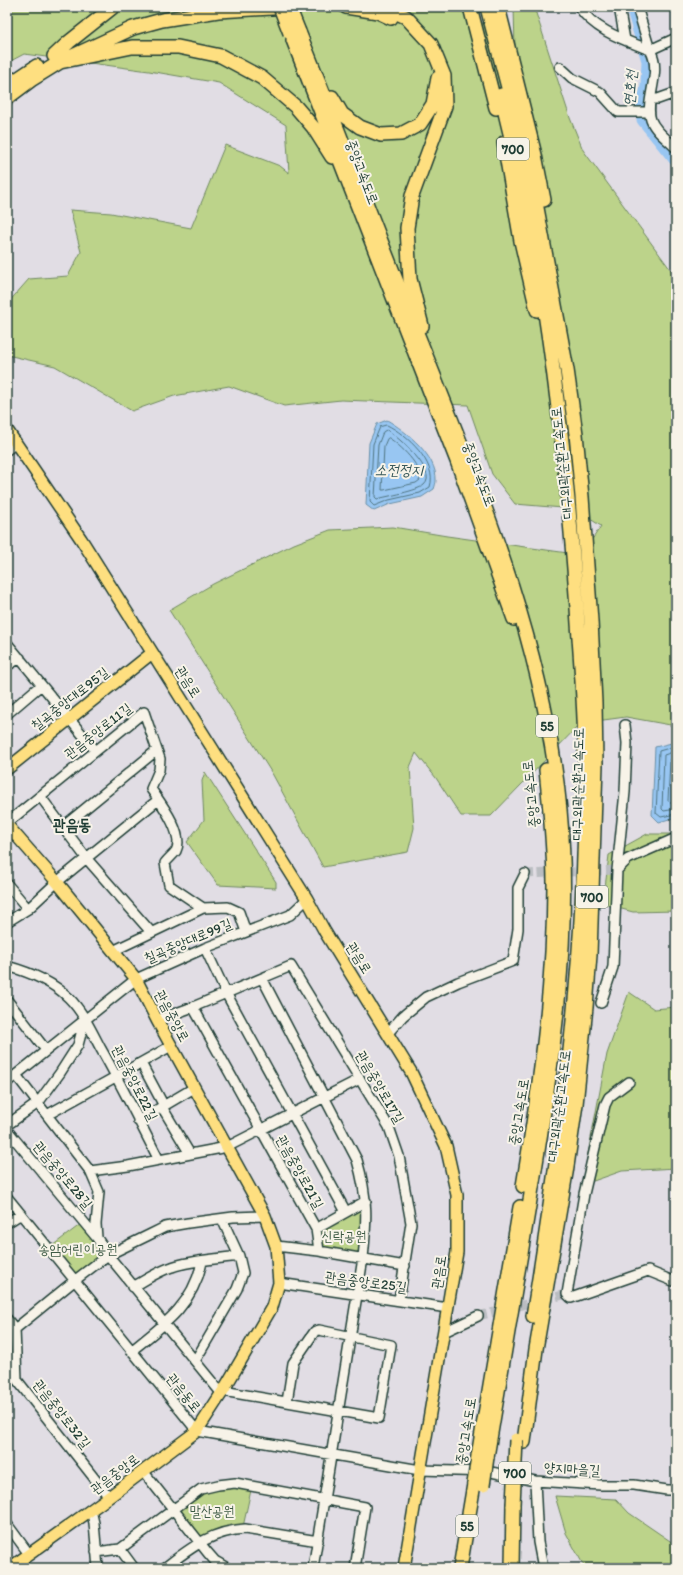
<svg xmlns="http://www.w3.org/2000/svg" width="683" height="1575" font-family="Itim,'Poor Story',sans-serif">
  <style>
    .green { fill: #bcd38a; stroke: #6e885f }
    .water { fill: #98c6f2; stroke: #688fa6 }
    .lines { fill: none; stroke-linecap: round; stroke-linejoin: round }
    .shore { stroke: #4f7480; stroke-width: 1 }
    .river { stroke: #98c6f2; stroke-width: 11 }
    .minor-tunnel { stroke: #babdc1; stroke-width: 9; stroke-dasharray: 9 4.5; stroke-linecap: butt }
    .minor-casing { stroke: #1f3d34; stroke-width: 12 }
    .major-casing { stroke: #1f3d34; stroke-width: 14 }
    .highway-casing { stroke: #1f3d34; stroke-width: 16 }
    .minor { stroke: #f7f3e8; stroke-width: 9 }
    .major { stroke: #fedf80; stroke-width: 11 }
    .highway { stroke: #fedf80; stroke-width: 13 }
    .highway-bridge-casing { stroke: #1f3d34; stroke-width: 16; stroke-linecap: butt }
    .highway-bridge { stroke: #fedf80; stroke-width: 13 }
    .labels { text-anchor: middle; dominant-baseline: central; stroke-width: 4; stroke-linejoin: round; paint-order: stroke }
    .shield { fill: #f7f3e8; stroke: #60746a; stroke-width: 1 }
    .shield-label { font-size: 13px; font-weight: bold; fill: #1f3d34 }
    .street-label { font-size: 14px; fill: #1f3d34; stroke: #f7f3e8 }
    .park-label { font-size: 14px; fill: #3e5b45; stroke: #f7f3e8 }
    .water-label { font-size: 15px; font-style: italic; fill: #37585a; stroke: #f7f3e8 }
    .quarter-label { font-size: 16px; font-weight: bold; fill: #1f3d34; stroke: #f7f3e8 }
  </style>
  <rect width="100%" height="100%" fill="#e1dde4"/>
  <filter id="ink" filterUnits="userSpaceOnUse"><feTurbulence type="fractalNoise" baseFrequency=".025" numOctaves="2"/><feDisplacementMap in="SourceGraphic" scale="8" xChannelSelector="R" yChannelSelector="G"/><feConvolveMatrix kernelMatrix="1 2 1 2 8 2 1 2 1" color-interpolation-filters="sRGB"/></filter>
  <g filter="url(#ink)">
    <!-- green -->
    <path class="green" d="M7,7h456l52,43 -1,-43h20l36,111 13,32 93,127v449l-50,-9 -45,6 -90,93h-30l-25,-38 -20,-25 -6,14 4,61 -6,24 -85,15 -50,-92 -104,-165 44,-26 81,-40 36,-14 63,-3 54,9 135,19 19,-29 -26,-17 -60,-5 -23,-30 -24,-69 -127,-5 -57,6 -55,-20 -55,10 -42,15 -77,-45 -48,-11v-51l22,-25 39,-3 13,-24 -11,-42 41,3 80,15 34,-83 55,21 9,7 -3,-48 -67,-42 -70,-12 -125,-17 -17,9z
      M205,772l71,110v6l-58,-3 -31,-43 17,-22 -2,-39z
      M647,834h29v77l-43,1 -30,-8 6,-49z
      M629,992l25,17 22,-2v161l-54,3 -40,14 25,-131z
      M359,1209l6,3 -4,38 -5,5 -30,-5c-5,-6 -7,-14 -5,-21z
      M81,1224l18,22 4,8 -25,19 -6,-1 -20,-26z
      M231,1487l20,3 -8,37 -40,11h-5l-18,-24v-6l23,-15z
      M555,1496l61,3 13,14 47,32v23h-91l-19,-35z"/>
    <!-- water -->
    <path class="water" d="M387,420c19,11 50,36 49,60 0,3 -1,6 -2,9l-12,8 -32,7 -16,7 -8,-6 3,-62 8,-19z
      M676,742v75l-17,5 -7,-7 3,-68z"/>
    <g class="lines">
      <!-- shore -->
      <path class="shore" d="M387,425c19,9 51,38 43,62l-10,6 -31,7 -15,6 -4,-4 3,-58 7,-17z
        M387,430c10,6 52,42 37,55 -7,6 -36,11 -47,14l-2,-2 3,-52 5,-13z
        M389,438c11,7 34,29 31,42l-4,3 -32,7h-2l2,-44 3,-7z
        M676,746l-17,5 -3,62 5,4 15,-3
        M676,751l-12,4 -2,54 2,2 12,-2
        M676,757l-6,3 -2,41 2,2h6"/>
      <!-- river -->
      <path class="river" d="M631,7l16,54 -1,25 -4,18v16l34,42"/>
      <!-- minor-tunnel -->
      <path class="minor-tunnel" d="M525,874l92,-4
        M478,1316l89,-22"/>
      <defs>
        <path id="minor" d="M579,7c16,24 46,33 71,43 13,21 -6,51 1,70 4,11 17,20 25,28
          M619,7l6,33
          M637,7l13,43
          M650,50l26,-12
          M560,67l12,11 28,14 18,20h31
          M652,99h6l14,-5 4,4
          M7,450l8,-7
          M7,643l88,107
          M7,666l13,-8
          M7,714l34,-29
          M40,796l47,63 64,73
          M7,823l137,-111 16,47 -1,11 -8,19c9,13 34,45 25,62 -3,4 -8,8 -11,12l4,22 34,23 25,-1 11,5 7,20
          M64,826l93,-76
          M617,870l11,-11 48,-21
          M7,884l21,25
          M7,922l21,-13 29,-27 101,-82
          M205,948l21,45 120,219
          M113,951l90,-43
          M7,966c22,6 45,15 62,32 14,14 23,34 32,51 21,37 39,74 58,111
          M262,978l95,182c11,38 10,60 6,98l-50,310
          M7,1000l39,50
          M601,1003l12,-36 4,-97 8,-78 2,-49 -2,-18
          M193,1007l123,222 3,22
          M157,1020l36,-13 98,-41 98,161 10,29 12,67 -12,77
          M388,1033l15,-17 23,-19 32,-15 55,-21 5,-32v-41l7,-14
          M141,1063l23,43
          M16,1075l74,96 9,21 -3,32 1,14 11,17 114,139
          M7,1082l129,-103 69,-31 85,-33 17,-16
          M629,1082l-20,15 -4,8 -21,89 -17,100 4,4 77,-27 25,10
          M162,1107l28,47
          M47,1115l124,-69
          M138,1121l56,-33
          M7,1125l31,-22 22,-30 18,-28 7,-26
          M7,1130l90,108
          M90,1171l38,-5 99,-19 133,-68
          M7,1197l190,234 223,39 71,2 44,9 66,4h33l33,5h9
          M7,1223l14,-9
          M316,1229l50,-28
          M276,1246l43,5 86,15
          M279,1283l169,25
          M133,1287c13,-7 25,-16 39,-20 19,-7 46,-8 67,-11
          M7,1319l8,10 2,51 92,117
          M15,1329l59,-48 34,-26 41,-20 16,-8 23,-4 45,-6 32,-1
          M444,1332l34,-16
          M131,1351c33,-26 62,-46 71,-89
          M195,1361l42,-72 6,-16 -4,-17 -17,-37
          M223,1391l156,27 12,-73 -72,-15 -4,1 -22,32 -6,39
          M143,1471l65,82 7,8 12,7
          M535,1481l3,61 5,26
          M91,1510l3,13 4,45
          M7,1524l22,30
          M120,1549l14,19
          M96,1552l24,-3 81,-60 17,-4 17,-2 130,24 -10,61
          M164,1568c27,-20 47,-37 81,-39l73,12"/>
        <path id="major" d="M7,430l74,109 226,360 18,33 86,140 35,74 11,49v57l-53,316
          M7,769l145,-116
          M7,825l50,57 79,97 21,41 108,196 11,30 3,37 -7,24 -49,84 -26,40 -88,66 -99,71"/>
        <path id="highway" d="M346,7l32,5 13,6
          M383,7l23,10 25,27 13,32 1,30 -33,90 -5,32 3,51 12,47
          M470,7l26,101
          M487,7l34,130 16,71 30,162 9,64 6,63 9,124 4,82 1,61 -6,191 -4,52 -10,97 -10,69 -30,176 -12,93
          M498,7l37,148 9,45
          M299,32c42,104 81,208 122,311 60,151 124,304 139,467 12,129 -8,257 -29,384 -14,87 -29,175 -44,263
          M293,40l164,421 57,158
          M54,56l15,-14 44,-35
          M60,62l72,-15h46l43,9 41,22 34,29 17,20 19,30
          M7,86l30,-20
          M501,95c7,32 16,64 22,96 29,138 44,277 54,417 3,49 8,99 8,148 3,188 -22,375 -52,560
          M332,97l10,17 18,13 21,8 20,-1 19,-10 13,-20 5,-26
          M7,98l24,-18 29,-18 73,-34 29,-8 56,-9 72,-4
          M504,143l17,98 16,69
          M523,1186c17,-101 31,-199 31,-302 0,-38 -4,-76 -8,-114
          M478,1456l42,-249
          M460,1568l14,-84
          M512,1568l1,-63"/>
      </defs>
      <!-- minor casing -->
      <use href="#minor" class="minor-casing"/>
      <!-- major casing -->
      <use href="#major" class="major-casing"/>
      <!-- highway casing -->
      <use href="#highway" class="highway-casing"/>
      <!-- minor -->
      <use href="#minor" class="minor"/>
      <!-- major -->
      <use href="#major" class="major"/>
      <!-- highway -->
      <use href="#highway" class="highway"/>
      <defs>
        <path id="highway-bridge" d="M280,7l10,26
          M289,7l10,25
          M474,1484l4,-28
          M483,1485l4,-28
          M513,1505l3,-65"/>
      </defs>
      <!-- highway-bridge casing -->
      <use href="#highway-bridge" class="highway-bridge-casing"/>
      <!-- highway-bridge -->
      <use href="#highway-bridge" class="highway-bridge"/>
    </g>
  </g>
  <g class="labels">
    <!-- shield labels -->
    <g class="shield">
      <rect x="497" y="138" width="32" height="22" rx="3"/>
      <rect x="536" y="715" width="22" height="22" rx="3"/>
      <rect x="576" y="886" width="32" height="22" rx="3"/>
      <rect x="499" y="1462" width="32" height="22" rx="3"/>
      <rect x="456" y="1515" width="22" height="22" rx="3"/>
    </g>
    <g class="shield-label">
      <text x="513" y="149">700</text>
      <text x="547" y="726">55</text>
      <text x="592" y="897">700</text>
      <text x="515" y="1473">700</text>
      <text x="467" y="1526">55</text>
    </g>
    <!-- street labels -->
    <g class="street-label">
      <text transform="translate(362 172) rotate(69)">중앙고속도로</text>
      <text transform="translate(562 463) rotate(-96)">대구외곽순환고속도로</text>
      <text transform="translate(479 474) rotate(69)">중앙고속도로</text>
      <text transform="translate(188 682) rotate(58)">관음로</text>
      <text transform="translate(70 699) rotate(-38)">칠곡중앙대로95길</text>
      <text transform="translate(98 731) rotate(-38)">관음중앙로11길</text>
      <text transform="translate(578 784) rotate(-89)">대구외곽순환고속도로</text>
      <text transform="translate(531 794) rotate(-96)">중앙고속도로</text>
      <text transform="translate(188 941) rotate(-23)">칠곡중앙대로99길</text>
      <text transform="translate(359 958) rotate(58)">관음로</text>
      <text transform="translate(172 1016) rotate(62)">관음중앙로</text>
      <text transform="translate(135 1083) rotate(63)">관음중앙로22길</text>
      <text transform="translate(380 1087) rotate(60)">관음중앙로17길</text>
      <text transform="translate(559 1106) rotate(-83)">대구외곽순환고속도로</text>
      <text transform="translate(519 1112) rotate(-81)">중앙고속도로</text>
      <text transform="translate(300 1172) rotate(61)">관음중앙로21길</text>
      <text transform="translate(63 1175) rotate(50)">관음중앙로28길</text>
      <text transform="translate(439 1272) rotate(-81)">관음로</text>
      <text transform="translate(366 1282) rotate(8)">관음중앙로25길</text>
      <text transform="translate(184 1393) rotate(51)">관음동로</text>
      <text transform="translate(62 1414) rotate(52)">관음중앙로32길</text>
      <text transform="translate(466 1431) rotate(-81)">중앙고속도로</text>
      <text transform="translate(572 1469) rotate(3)">양지마을길</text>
      <text transform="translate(115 1474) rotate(-37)">관음중앙로</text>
    </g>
    <!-- park labels -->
    <g class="park-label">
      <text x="344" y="1236">신락공원</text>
      <text x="78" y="1249">송암어린이공원</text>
      <text x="212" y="1511">말산공원</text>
    </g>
    <!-- water labels -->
    <g class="water-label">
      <text transform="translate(630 88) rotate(-85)">연호천</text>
      <text x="399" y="470">소전정지</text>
    </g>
    <!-- quarter labels -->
    <g class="quarter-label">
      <text x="72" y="824">관음동</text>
    </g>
  </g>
  <!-- margin -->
  <rect width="683" height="1575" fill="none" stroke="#f7f3e8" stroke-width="24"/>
  <rect x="12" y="12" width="659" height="1551" fill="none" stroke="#1f3d34" stroke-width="1.5" filter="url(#ink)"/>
</svg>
